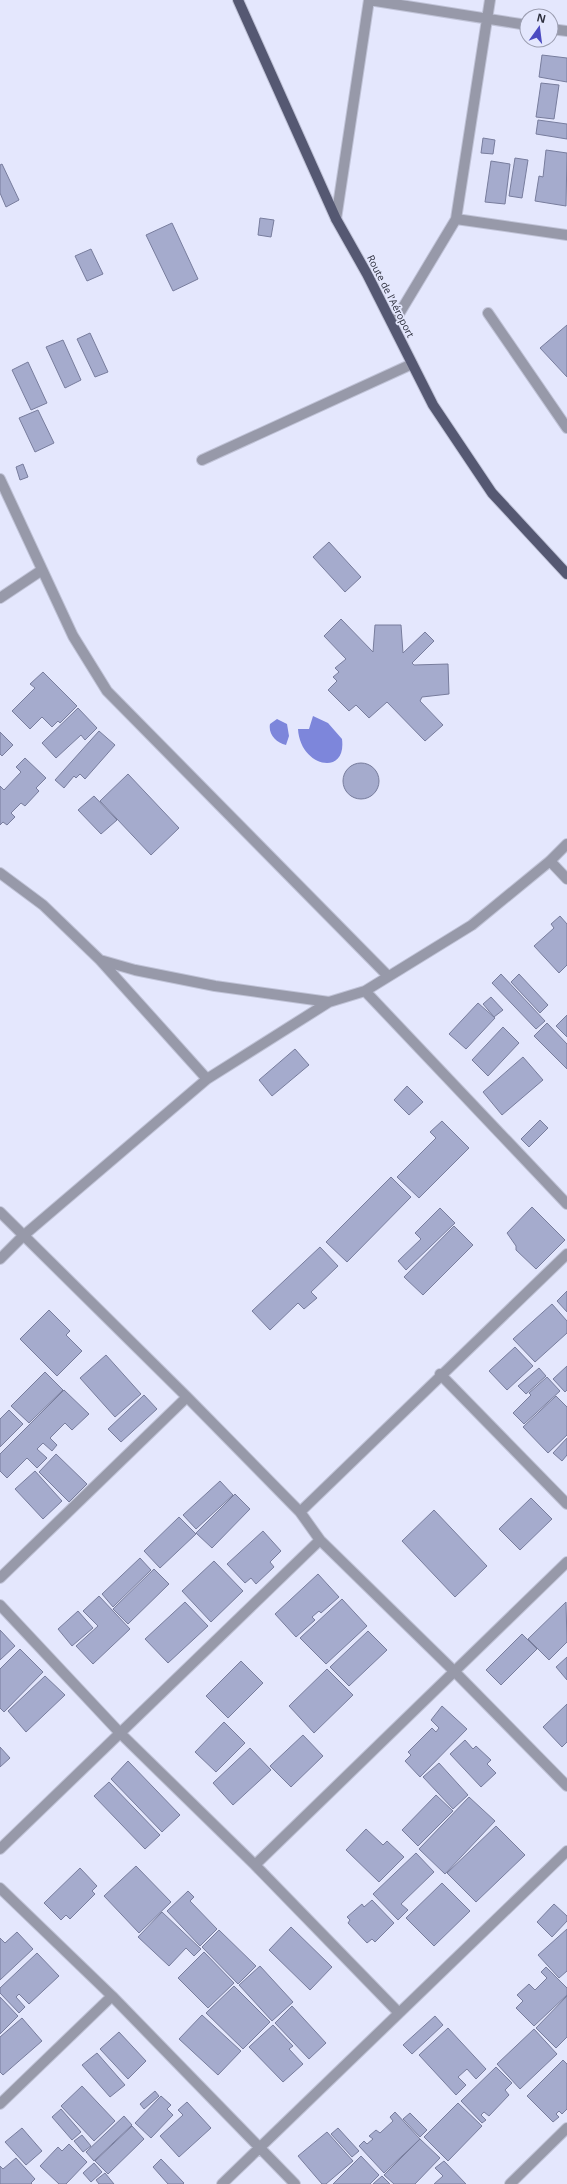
<svg xmlns="http://www.w3.org/2000/svg" width="567" height="2184" font-family="'Open Sans',sans-serif">
  <style>
    .water { fill: #7d86db }
    .building { fill: #a5abcd; stroke: #787d9d }
    .lines { fill: none; stroke-linecap: round; stroke-linejoin: round }
    .minor-casing { stroke: #c0c3d7; stroke-width: 12 }
    .major-casing { stroke: #c0c3d7; stroke-width: 12 }
    .minor { stroke: #9799a9; stroke-width: 10 }
    .major { stroke: #555872; stroke-width: 10 }
    .labels { text-anchor: middle; dominant-baseline: central; stroke-width: 3.5; stroke-linejoin: round; paint-order: stroke }
    .street-label { font-size: 10px; fill: #2f313f; stroke: #e4e7fd }
  </style>
  <rect width="100%" height="100%" fill="#e4e7fd"/>
  <!-- water -->
  <path class="water" d="M313,716l15,7 14,16c5,38 -42,28 -44,-10h11z
    M277,719l10,5 2,12 -3,9c-10,-2 -18,-11 -16,-21z"/>
  <!-- building -->
  <path class="building" d="M542,55l25,3v24l-28,-5z
    M541,83l18,2 -5,34 -18,-2z
    M538,120l29,4v15l-31,-5z
    M483,138l12,2 -2,14 -12,-1z
    M546,150l21,3 -1,53 -31,-5 4,-25 4,1z
    M515,158l13,2 -6,38 -13,-2z
    M491,161l19,3 -5,40 -20,-2z
    M2,164l17,36 -13,7 -6,-14v-28z
    M260,218l14,2 -3,17 -13,-2z
    M172,223l26,56 -25,12 -27,-56z
    M91,249l12,25 -16,7 -12,-25z
    M567,325v52l-27,-29z
    M90,333l18,39 -13,5 -18,-38z
    M63,340l18,40 -16,8 -19,-41z
    M28,362l19,41 -16,7 -19,-40z
    M38,410l16,33 -19,9 -16,-34z
    M23,464l5,13 -8,3 -4,-13z
    M329,542l32,35 -16,15 -32,-35z
    M341,619l32,33 2,-27h26l2,28 22,-21 9,9 -22,22 2,2 34,-1 1,30 -27,3 -2,4 23,24 -18,16 -38,-39 -18,16 -13,-13 -7,6 -21,-21 9,-9 -4,-4 6,-5 -4,-4 11,-9 -22,-23z
    M43,672l34,34 -17,17 -2,-2 -6,6 -10,-10 -12,12 -18,-18 23,-23 -5,-4z
    M78,708l19,20 -12,12 -4,-5 -25,23 -14,-15z
    M99,731l16,14 -30,34 -5,-5 -4,4 -2,-2 -10,12 -9,-8z
    M0,732l13,13 -11,11 -2,-2z
    M25,758l21,20 -10,10 3,3 -14,15 -4,-3 -10,10 4,4 -8,8 -4,-3 -3,3v-39l4,4 17,-18 -5,-5z
    M343 781a18 18 0 1 1 36 0a18 18 0 1 1-36 0Z
    M128,774l51,54 -28,27 -51,-54z
    M94,796l23,24 -16,14 -23,-24z
    M560,916l7,8v41l-8,8 -25,-27 20,-18 -3,-4z
    M501,974l44,47 -9,8 -44,-46z
    M519,974l29,31 -8,8 -29,-31z
    M491,997l12,13 -9,7 -11,-13z
    M478,1003l17,15 -29,31 -17,-15z
    M567,1015v22l-11,-11z
    M547,1023l20,21v25l-33,-33z
    M503,1027l16,16 -31,33 -16,-16z
    M295,1049l14,16 -37,31 -13,-16z
    M523,1057l20,23 -41,35 -19,-23z
    M407,1086l16,16 -14,13 -15,-15z
    M540,1120l8,8 -19,19 -8,-8z
    M442,1121l27,27 -50,50 -22,-21 39,-39 -6,-6z
    M391,1177l20,20 -64,65 -21,-20z
    M532,1207l33,33 -29,29 -20,-19v-4l-9,-13z
    M440,1208l15,15 -49,47 -8,-9 23,-22 -6,-6z
    M454,1226l19,19 -50,50 -19,-18z
    M320,1247l18,19 -27,26 6,6 -13,11 -6,-6 -28,27 -18,-19z
    M567,1291v21l-10,-11z
    M552,1304l15,17v12l-32,29 -22,-23z
    M49,1310l21,21 -4,4 16,16 -25,25 -37,-37z
    M515,1347l18,19 -26,24 -18,-19z
    M106,1355l35,39 -26,23 -35,-39z
    M567,1366v24l-2,2 -12,-13z
    M539,1368l7,8 -20,18 -8,-8z
    M45,1372l18,18 -34,33 -18,-17z
    M547,1377l13,14 -36,33 -11,-11 18,-18 -2,-2z
    M64,1390l25,24 -17,16 -7,-7 -15,15 7,7 -5,6 -9,-8 -6,6 10,9 -10,10 -10,-10 -20,20 -7,-7v-17z
    M144,1395l13,14 -36,33 -13,-13z
    M556,1396l11,11v28l-19,18 -25,-26z
    M9,1410l14,14 -23,23v-28z
    M567,1438v17l-5,6 -9,-8z
    M56,1454l31,30 -18,18 -30,-30z
    M35,1471l27,30 -19,18 -28,-30z
    M220,1481l13,14 -37,34 -13,-14z
    M235,1494l15,15 -38,39 -16,-15z
    M531,1498l21,21 -32,31 -21,-21z
    M434,1510l53,56 -32,31 -53,-56z
    M179,1517l17,17 -36,34 -16,-17z
    M263,1531l18,20 -11,11 4,5 -18,17 -5,-6 -6,5 -18,-19z
    M140,1558l11,12 -38,37 -11,-13z
    M214,1561l29,30 -32,31 -29,-31z
    M154,1569l15,15 -41,40 -15,-15z
    M318,1574l21,23 -18,16 -2,-2 -7,6 3,3 -19,17 -21,-23z
    M99,1596l31,33 -37,35 -17,-18 22,-20 -15,-15z
    M342,1599l25,27 -41,38 -26,-26z
    M185,1602l23,24 -40,37 -23,-24z
    M566,1602l1,40 -18,18 -21,-21z
    M78,1611l15,17 -21,18 -14,-17z
    M0,1630l15,16 -15,14z
    M368,1631l19,19 -38,36 -19,-19z
    M522,1634l15,15 -36,36 -15,-15z
    M20,1649l23,23 -39,40 -4,-4v-39z
    M567,1657v23l-11,-13z
    M241,1661l22,22 -35,35 -22,-22z
    M327,1669l26,26 -39,38 -25,-27z
    M45,1676l20,19 -39,37 -18,-21z
    M567,1704v38l-5,5 -19,-20z
    M442,1706l25,23 -47,48 -15,-16 6,-6 -3,-3 24,-24 4,4 3,-4 -8,-8z
    M224,1722l21,21 -29,29 -21,-20z
    M303,1735l20,21 -32,31 -21,-21z
    M465,1740l8,9 3,-3 15,14 -4,4 9,9 -15,14 -31,-33z
    M0,1747l10,11 -10,9z
    M250,1748l21,22 -38,35 -20,-22z
    M128,1761l52,54 -18,17 -51,-53z
    M439,1763l29,32 -15,14 -30,-32z
    M109,1782l51,53 -15,14 -51,-53z
    M436,1795l17,16 -35,35 -16,-16z
    M469,1797l26,24 -50,53 -26,-25z
    M496,1826l29,29 -49,47 -29,-29z
    M366,1829l17,16 4,-4 17,16 -25,25 -33,-32z
    M416,1853l18,19 -33,32 7,6 -10,10 -25,-26z
    M136,1866l35,36 -32,31 -35,-37z
    M80,1868l17,18 -5,5 3,3 -25,25 -4,-4 -5,5 -17,-17z
    M442,1883l28,28 -36,35 -28,-28z
    M188,1891l6,6 -4,4 27,28 -17,17 -33,-35z
    M372,1900l22,23 -19,19 -3,-3 -5,4 -19,-20 2,-3 -3,-3 15,-13 2,3z
    M554,1904l13,12v5l-15,16 -15,-15z
    M162,1912l39,37 -7,7 -8,-8 -17,18 -31,-29z
    M291,1927l41,40 -22,23 -41,-40z
    M567,1929v42l-8,7 -21,-23z
    M219,1930l37,36 -18,18 -36,-37z
    M17,1932l16,17 -33,31v-42l5,5z
    M204,1952l30,31 -26,25 -30,-30z
    M37,1953l22,23 -30,28 -10,-10 -3,3 9,10 -6,6 -19,-20v-5z
    M260,1966l33,36 -21,19 -33,-36z
    M546,1967l21,21v7l-33,31 -18,-18 7,-7 -6,-6 12,-11 6,6 12,-12 -6,-6z
    M234,1986l36,36 -27,27 -37,-36z
    M567,1996v41l-11,11 -20,-20z
    M0,1997l18,19 -18,18z
    M292,2006l34,37 -17,16 -34,-36z
    M202,2015l39,36 -23,24 -39,-36z
    M435,2016l8,9 -31,29 -9,-9z
    M22,2018l20,23 -39,34 -3,-3v-35z
    M273,2025l20,21 -4,3 14,15 -20,18 -34,-35z
    M448,2028l38,41 -10,10 -9,-10 -9,8 8,8 -10,10 -37,-40z
    M534,2029l23,25 -37,35 -23,-25z
    M119,2032l27,29 -18,18 -28,-30z
    M97,2053l28,32 -15,12 -28,-32z
    M563,2060l4,4v45l-5,5 -3,-3 -3,3 3,3 -6,5 -26,-26z
    M496,2067l16,16 -7,7 4,5 -20,21 -5,-4 -3,3 5,5 -4,3 -21,-22z
    M82,2086l33,35 -21,20 -33,-35z
    M155,2091l4,5 -15,13 -4,-5z
    M161,2096l10,9 -4,4 6,6 -22,23 -16,-15z
    M187,2102l24,26 -32,29 -19,-21 23,-21 -5,-5z
    M458,2103l24,23 -34,35 -24,-24z
    M61,2109l20,23 -9,8 -20,-23z
    M395,2112l25,27 -36,34 -25,-27 5,-5 3,3 6,-5 -4,-3 7,-6 4,3 13,-12 -3,-4z
    M410,2113l17,17 -7,7 -17,-18z
    M124,2116l8,9 -38,36 -8,-9z
    M132,2126l12,13 -36,35 -13,-13z
    M22,2128l20,23 -16,14 -21,-23z
    M338,2128l21,23 -7,6 -21,-23z
    M327,2132l26,29 -27,23h-4l-24,-28z
    M82,2135l9,11 -8,6 -9,-11z
    M420,2139l20,19 -25,26h-21l-10,-9z
    M69,2144l18,18 -21,22h-7l-19,-18 18,-19 4,4z
    M361,2156l18,19 -9,9h-37z
    M16,2158l19,21 -4,4 1,1h-32v-18l3,3z
    M161,2159l23,24 -1,1h-15l-15,-17z
    M444,2161l22,23h-32l9,-8 -8,-8z
    M94,2163l8,9 -11,10 -8,-9z
    M105,2173l9,11h-15l-3,-4z
    M382,2176l8,8h-17z"/>
  <g class="lines">
    <defs>
      <path id="minor" d="M369,0l158,25
        M551,29l16,2
        M336,219l33,-219
        M456,219l111,16
        M488,313l79,115
        M393,324l63,-105 34,-219
        M202,460l210,-96
        M0,479l73,157 34,55 281,285
        M0,598l42,-28
        M550,861l17,18
        M0,873l43,32 57,55 35,10 80,16 114,16
        M100,960l107,119
        M365,991l202,213
        M0,1212l187,185 113,115 20,28 135,132 112,114
        M0,1259l23,-23 184,-157 122,-77 36,-11 107,-66 78,-64 17,-17
        M440,1374l127,130
        M300,1512l267,-258
        M0,1578l187,-181
        M0,1605l120,128 135,132 144,148
        M0,1849l320,-309
        M255,1865l312,-303
        M0,1888l112,108 183,188
        M0,2104l112,-108
        M222,2184l345,-333
        M510,2184l57,-56"/>
      <path id="major" d="M238,0l98,219 31,55 66,131 59,88 75,81"/>
    </defs>
    <!-- minor casing -->
    <use href="#minor" class="minor-casing"/>
    <!-- major casing -->
    <use href="#major" class="major-casing"/>
    <!-- minor -->
    <use href="#minor" class="minor"/>
    <!-- major -->
    <use href="#major" class="major"/>
  </g>
  <g class="labels">
    <!-- street labels -->
    <g class="street-label">
      <text transform="translate(391 296) rotate(63)">Route de l'Aéroport</text>
    </g>
  </g>
  <!-- north arrow -->
  <g transform="translate(539 28) rotate(14)"><circle r="19" fill="#e4e7fd" stroke="#9c9eb1"/>
  <path d="M0-3L7 15L0 10L-7 15Z" fill="#4c4bc1"/>
  <text y="-6" font-size="11" font-weight="bold" text-anchor="middle" fill="#2f313f">N</text>
  </g>
</svg>
